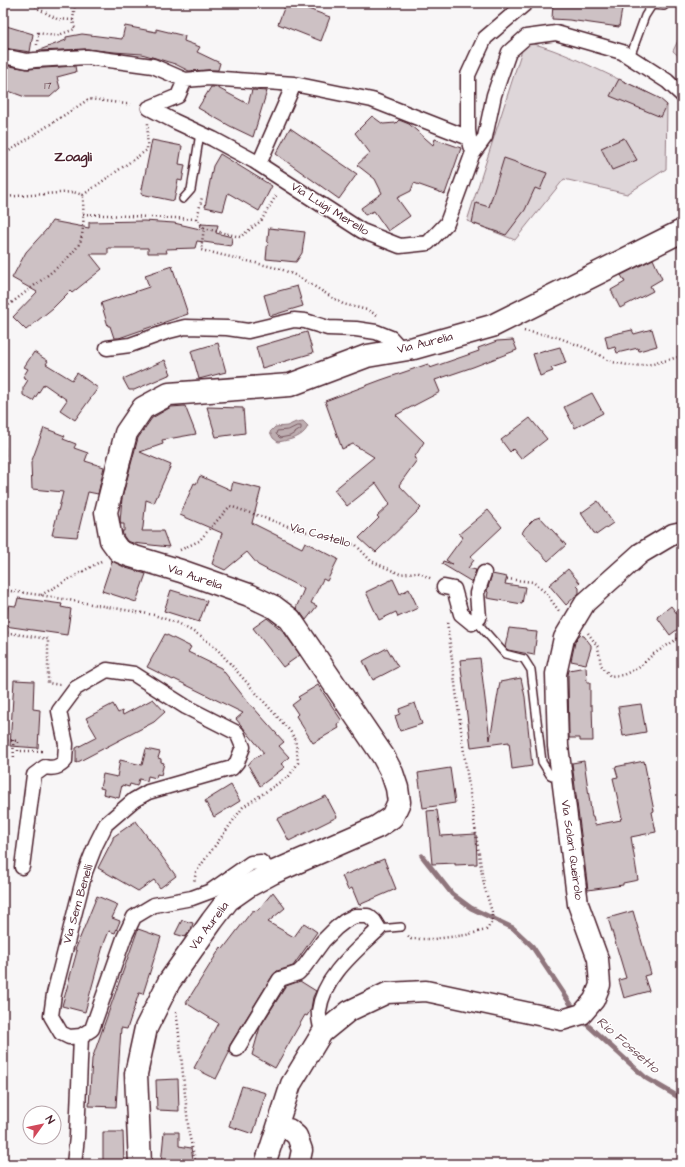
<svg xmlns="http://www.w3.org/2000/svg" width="685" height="1167" font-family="'Architects Daughter',sans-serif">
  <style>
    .green { fill: #ded6d9; stroke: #947a82 }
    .water { fill: #bdadb0; stroke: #8f747b }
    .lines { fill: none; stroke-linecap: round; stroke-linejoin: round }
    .shore { stroke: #785860; stroke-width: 1 }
    .stream { stroke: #8f747b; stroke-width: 5 }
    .building { fill: #cdc1c4; stroke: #4a1f2b }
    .lane-casing { stroke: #4a1f2b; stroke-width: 10 }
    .street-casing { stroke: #4a1f2b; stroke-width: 17 }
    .secondary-casing { stroke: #4a1f2b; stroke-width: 23 }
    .primary-casing { stroke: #4a1f2b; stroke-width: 25 }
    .path { stroke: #4a1f2b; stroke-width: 2.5; stroke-dasharray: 1 3; stroke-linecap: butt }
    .lane { stroke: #fff; stroke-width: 7 }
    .street { stroke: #fff; stroke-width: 14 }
    .secondary { stroke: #fff; stroke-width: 20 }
    .primary { stroke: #fff; stroke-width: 22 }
    .rail-casing { stroke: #4a1f2b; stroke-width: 4.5 }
    .rail { stroke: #fff; stroke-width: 3; stroke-dasharray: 9; stroke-linecap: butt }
    .labels { text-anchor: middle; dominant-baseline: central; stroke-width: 3; stroke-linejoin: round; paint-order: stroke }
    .number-label { font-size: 10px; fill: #6b4851 }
    .street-label { font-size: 12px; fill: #4a1f2b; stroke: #fff }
    .water-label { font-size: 13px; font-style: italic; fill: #72515a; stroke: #fff }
    .quarter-label { font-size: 14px; font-weight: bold; fill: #4a1f2b; stroke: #fff }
  </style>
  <rect width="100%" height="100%" fill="#f8f6f7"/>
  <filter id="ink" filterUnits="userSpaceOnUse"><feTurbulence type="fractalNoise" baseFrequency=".025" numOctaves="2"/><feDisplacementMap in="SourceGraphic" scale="8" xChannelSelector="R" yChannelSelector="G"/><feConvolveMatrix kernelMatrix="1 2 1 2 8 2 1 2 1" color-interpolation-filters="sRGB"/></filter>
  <g filter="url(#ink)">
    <!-- green -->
    <path class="green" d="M682,32v27l-9,-8z
      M531,43c30,8 57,22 85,35 18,8 36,15 51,27l-1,64 -39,25 -63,-15 -49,61 -48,-19 56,-174z"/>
    <!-- water -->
    <path class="water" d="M303,421l5,5c-5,12 -19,14 -30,16l-5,-4 -3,-6 5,-5 12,-1 9,-4z"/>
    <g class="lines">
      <!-- shore -->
      <path class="shore" d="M297,426h4v3l-11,7 -10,2 -4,-4 1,-3 11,-1z"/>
      <!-- stream -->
      <path class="stream" d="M422,856l30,38 19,14 42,20 19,18 44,66
        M582,1020l64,58 36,21"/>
    </g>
    <!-- building -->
    <path class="building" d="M286,3h6l38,14 -9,24 -43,-17z
      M553,3h70l-4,24 -50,-7 -17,-1z
      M3,25l30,9 -3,18 -27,-4z
      M125,26l31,6v-3l29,7 -1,5 16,6 -3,5 23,11 -2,7h-10l-19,1 -14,-7 -33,-10 -28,-2 -27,-3 -50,2 29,-11v-3l16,-3 40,5z
      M3,65l25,4 47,-3 1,6 -19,5 3,11 -10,9h-25l-22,-8z
      M619,79l40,19 8,7 -6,12 -51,-21z
      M211,87h5l32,17 4,-14 15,1 -14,46 -23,-11 -32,-18z
      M372,116l11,8 13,-1 3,-3 10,4 24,21 2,-6 26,9 -16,46 -31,-11 -3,8 -14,7 13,18 -22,15 -14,-20 -9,4 -4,-7 21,-15 -7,-14 -18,-14 13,-12 -15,-20z
      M290,128l67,46 -18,25 -63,-45z
      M624,138l13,22 -25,10 -11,-22z
      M152,140l30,6 -3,18 6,1 -3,16 -4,-1 -4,21 -33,-7z
      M220,154l52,32 -13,25 -31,-18 -5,18 -18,-4 8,-41z
      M504,158l43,15 -7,17 -5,-2 -10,22 -19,25 -34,-12 4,-20 13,4z
      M52,221l37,7v-6l55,-1 30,2 26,6 1,-5 17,1 -2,8 16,4 -1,9 -34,-5 -2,7 -29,1 1,4h-19v-5h-40v6h-18l12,15 -30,24 -2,-2 -17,17 -27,22 -13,-13 24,-25 -25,-14 14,-26 20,-22z
      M269,228l36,4 -3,21 -6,9 -30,-3z
      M653,259l9,20 -12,7 3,5 -33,17 -9,-18 14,-8 -4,-7z
      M172,266l16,48 -69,24h-5l-4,-12h-2l-7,-23 48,-16 -4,-12z
      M297,286l6,20 -33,10 -6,-21z
      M652,329l5,17 -18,5 -1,-3 -21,5 -2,-6 -7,2 -3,-13 27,-6 2,4z
      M307,332l6,21 -51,15 -6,-21z
      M513,340l4,10 -44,17 -38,13 5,12 -44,23 28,27 -10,16 3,2 -18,25 22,23 -45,44 -5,-4v1l-12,-11 20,-20 -2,-2 13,-12 -14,-21 -29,23 -13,-16 40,-33 -21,-13 -11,5 -17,-48 56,-21 47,-16 2,4 49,-17 -1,-3 19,-7z
      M218,343l8,29 -27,7 -8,-28z
      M560,347l6,16 -15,5 2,3 -13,5 -7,-22 12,-4v1z
      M34,352l14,9 -2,3 26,16 5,-7 21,15 -23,32 -15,-10 7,-10 -23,-16 -11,17 -10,-6v-7l5,-8 -5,-3 5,-8 -4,-2z
      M165,360l6,14 -37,16h-5l-6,-11z
      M592,393l11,20 -28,15 -11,-21z
      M185,406l11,28 -34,6 1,4 -23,8 31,13 -17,38 -8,-3 -3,27 -1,4h21l6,16 -36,-4 -6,-2 -4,-6 -1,-4h2v-7h-3l-1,-3 2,-23 16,-60 14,-20 19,-11z
      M207,407l36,1 2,25 -29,4z
      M530,418l17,21 -26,20 -8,-10 -3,3 -9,-12z
      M44,428l21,8 -2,3 13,5 -2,4 14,5 -3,8 19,6 -6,27 -10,-2 -11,45 -25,-2 11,-43 -31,-3 -1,-26z
      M200,476l31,14 2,-8 28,7 -9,34 50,25 3,-6 33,17 -11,22 -4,-2 -12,24 6,3 -11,14 -6,-8 -4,-4 8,-19 -46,-24 -11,-13 -22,18 -13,-6 10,-31 -42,-18 14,-32 2,1z
      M598,501l15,22 -17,12 -1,-2h-1l-13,-20z
      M488,510l14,17 -32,30 4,3 -6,8 8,2 -4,12 -30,-18 1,-3 9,3 -6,-4 17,-23 -4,-3z
      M540,517l26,28 -18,16 -26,-28 3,-5 9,-9z
      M112,561l14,7 20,6 -10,28 -34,-11z
      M568,569l12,14 -3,3 2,2v5l-13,12 -17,-20z
      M492,574l15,3 -2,7 20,3 -3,17 -35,-6 1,-6 -1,-1z
      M393,579l7,15 9,-5 9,19 -20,9 -2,-5 -17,8 -13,-28z
      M171,590l36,11 -8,21 -35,-11z
      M18,598l44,6 -1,3 10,2 -4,26 -62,-9 3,-21 8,1z
      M671,606l11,14v6l-12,9 -13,-18z
      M267,618l16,13 17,24 -17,12 -30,-39z
      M509,628l17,2v1l11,1 -3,23 -26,-5 -3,-3z
      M165,634l26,13 -3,5 33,16 30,38h1l32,36 -5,4 10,11 -8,7 4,3 -25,19 -12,-21 5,-6 11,-6 -28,-34 7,-6 -69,-34 -1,1 -26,-13z
      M579,635l5,1 7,9v3l-5,16 -15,-3 4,-19z
      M387,648l11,19 -25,13 -10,-19z
      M480,658l10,82 10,-58 21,-4 4,19 7,69 -20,3 -3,-27 -38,5 -11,-87z
      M586,667l1,15h3v23h2l1,36h-13v-3h-11l-1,-63 1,-5z
      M14,680l20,1 -1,28 7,1 -2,38 -28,-2z
      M318,685l24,36 -5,3 2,4 -26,15 -17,-27 2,-2 -6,-9 8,-6 -2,-2z
      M153,699l12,13 -11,10 -78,41v-15l21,-11 -11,-19 27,-14 5,9 4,-2 1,4z
      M415,703l7,21 -22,7 -5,-15 5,-2 -1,-5z
      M641,704l5,28 -23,4 -5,-29z
      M146,749l14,3 -2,6 3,1v3l3,1 -3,12 -4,-1 -1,4 -8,-2 -1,5 -8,-2 -2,7 -7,-2 -1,3 -7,-2 -3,13 -16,-4 1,-5 -4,-1 3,-14 14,3 3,-17 22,5z
      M584,761l8,56h1l2,8 26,-5 -1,-1 2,-1 -9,-40 5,-1 -3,-10 29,-6 10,50 -2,1 4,20 -25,5 7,43 -15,3v2l-35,5 -16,-127z
      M450,768l5,35 -32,5 -5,-35z
      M231,785l9,16 -26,16 -9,-16z
      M326,796l11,21 -48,24 -12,-22z
      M437,810l4,26 35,-2 1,30 -22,1v-2l-23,1 -5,-53z
      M136,821l40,55 -16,12 -6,-8 -16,11 -40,-23 15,-29v-2z
      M384,859l12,30 -37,16 -7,-17 -4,2 -6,-14z
      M273,892l12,16 -17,14 26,15 10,-14 13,9 -24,34 -16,5 -4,4 -43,70 -1,3v5l-13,26 -22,-11 24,-45 -32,-20 35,-56 2,2 29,-38 6,-1z
      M97,896l21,9 -6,13 8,3 -5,12 -6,-2 -6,15 -18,66 -23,-6 15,-55 -2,-1z
      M633,911l18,63 -7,2 5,15 -25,7 -5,-18 7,-2 -18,-60z
      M182,920l11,3 -2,7 -6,7 -10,-3z
      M138,929l23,8 -18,57 -4,-1 -12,36 -6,-1 -5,79 -27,-1 3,-47z
      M300,981l16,10 -3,6 -2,12 -4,7 -2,-1 -30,53 -23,-13 8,-28 26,-41z
      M178,1079l1,32 -22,-1 -1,-30z
      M242,1086l24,7 -13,41 -24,-8z
      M103,1132h20l1,32h-21z
      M164,1132h15v14l12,2 3,16h-33z"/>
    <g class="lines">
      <defs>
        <path id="lane" d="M630,57l15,-41 7,-11 12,1
          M183,199l8,-9 9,-57
          M475,620l30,34 19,5 7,11 11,92 8,13 10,4
          M379,929l22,-2"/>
        <path id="street" d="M3,56l24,5 8,-1 52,-3 66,9 32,14 24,-2 85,6 78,16 97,38
          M149,108l25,13 39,18 41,22 108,70 38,15 28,-3 19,-20 25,-68 13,-18 9,-42 15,-43 17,-15 30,-4 66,19 45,29 15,14
          M149,108l29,-12 7,-16
          M470,146l-2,-16v-55l17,-37 41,-35
          M259,164l35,-80
          M107,348l23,-3 39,-14 16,-4 42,1 21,3 46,-11 11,1 23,7 28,1 20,3 15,6 11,12
          M444,587l10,2 7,25 11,9 7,-5 -2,-25 7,-20
          M22,867l12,-92 11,-8c9,2 14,0 20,-6l1,-17 -7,-33 17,-23 31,-18 27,4 52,33 51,26 6,14 -6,15 -5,6 -84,24 -14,8 -28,24 -10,20 -11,28 -31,122 -3,22 10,17 8,4 12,-1 11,-7 32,-91 10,-21 20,-12 38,-7 19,-7 40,-28 10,-1 11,11
          M237,1049l43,-70 18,-6 6,-6 19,-26 13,-13 9,-7 10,-5h13l6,5 5,8c-23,22 -56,48 -60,82 -1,7 2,15 3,22
          M74,1164l3,-27 4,-101"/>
        <path id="secondary" d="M277,1127l12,2 8,7 5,14 -3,14
          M266,1164v-3l25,-77 31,-51 27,-22 38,-18 39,-2 136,29 20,-6 12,-14 6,-15 -2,-26 -20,-55 -20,-158 -2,-72 8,-36 21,-35 56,-50 32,-19 9,-2"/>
        <path id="primary" d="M140,1164l-4,-90 10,-46 23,-46 43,-61 16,-21 20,-14 24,-13 105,-46 15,-10 7,-15 -2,-14 -5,-15 -9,-17 -93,-137 -16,-12 -25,-12 -68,-24 -50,-15 -12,-5 -8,-11 -5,-28 20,-79 17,-25 26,-14 121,-9 77,-29 47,-8 78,-22 190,-95"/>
      </defs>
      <!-- lane casing -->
      <use href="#lane" class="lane-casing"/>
      <!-- street casing -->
      <use href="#street" class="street-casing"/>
      <!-- secondary casing -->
      <use href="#secondary" class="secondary-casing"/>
      <!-- primary casing -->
      <use href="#primary" class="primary-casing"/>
      <!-- path -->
      <path class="path" d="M33,3l6,6 18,10 16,1 2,9 -19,7 -18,-3 -1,12
        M73,20l2,-17
        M3,155l86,-56 45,6
        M83,195l64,-45 1,-27
        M3,197l70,-5 10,3
        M83,214l114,5 7,9 -3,22 80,19 18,8 44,27 24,6 12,6
        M197,219l5,-22
        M204,228l36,9 21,-16 16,-27
        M9,305c17,-14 63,-45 71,-63 5,-13 3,-33 3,-47
        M524,331l33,6 31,12 24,13 21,4 20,-2 29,-8
        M180,550l19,-9 31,-35 69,24 57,15 15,16 29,13 17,-2 15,7
        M507,579l26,3 13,11 13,18
        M3,590l37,5 114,20 23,8 24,13 16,13 73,82 5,8 2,11 1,13 -9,13 -46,31 -47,65 -2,10
        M41,595l62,-35
        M3,632l45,7v44l12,2
        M588,633l10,14 3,18 9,11 13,-1 17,-8 12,-12 30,-19
        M3,740l15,1v10h24
        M13,740l1,19
        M408,936l3,3h23l32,-4 20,-5 6,-8v-10l-7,-23 -3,-15 -18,-121 -17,-132
        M176,1012l2,13 11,109 7,30"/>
      <!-- lane -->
      <use href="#lane" class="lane"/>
      <!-- street -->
      <use href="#street" class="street"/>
      <!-- secondary -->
      <use href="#secondary" class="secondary"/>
      <!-- primary -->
      <use href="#primary" class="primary"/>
      <defs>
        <path id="rail" d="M3,402l1,67v40
          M3,1144l1,7"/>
      </defs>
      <!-- rail casing -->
      <use href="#rail" class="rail-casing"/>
      <!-- rail -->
      <use href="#rail" class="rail"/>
    </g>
  </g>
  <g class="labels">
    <!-- number labels -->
    <g class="number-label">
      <text x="48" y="86">17</text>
    </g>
    <!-- street labels -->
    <g class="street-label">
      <text transform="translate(330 209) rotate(32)">Via Luigi Merello</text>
      <text transform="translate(425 343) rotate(-14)">Via Aurelia</text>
      <text transform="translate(320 535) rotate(16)">Via Castello</text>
      <text transform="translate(195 577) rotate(19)">Via Aurelia</text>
      <text transform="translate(572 850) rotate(82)">Via Solari Queirolo</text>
      <text transform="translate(78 904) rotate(-74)">Via Sem Benelli</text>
      <text transform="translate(209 926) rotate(-53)">Via Aurelia</text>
    </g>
    <!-- water labels -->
    <g class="water-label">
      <text transform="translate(628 1045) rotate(41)">Rio Fossetto</text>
    </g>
    <!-- quarter labels -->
    <g class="quarter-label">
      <text x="73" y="157">Zoagli</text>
    </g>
  </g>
  <!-- margin -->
  <rect width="685" height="1167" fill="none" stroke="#fff" stroke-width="16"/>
  <rect x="8" y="8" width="669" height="1151" fill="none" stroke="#4a1f2b" stroke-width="1.5" filter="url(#ink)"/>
  <!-- north arrow -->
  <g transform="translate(42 1125) rotate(57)"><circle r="19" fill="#ffffff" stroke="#b7a5aa"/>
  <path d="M0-3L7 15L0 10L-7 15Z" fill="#d1495b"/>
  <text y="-6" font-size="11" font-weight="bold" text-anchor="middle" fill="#4a1f2b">N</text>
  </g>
</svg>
